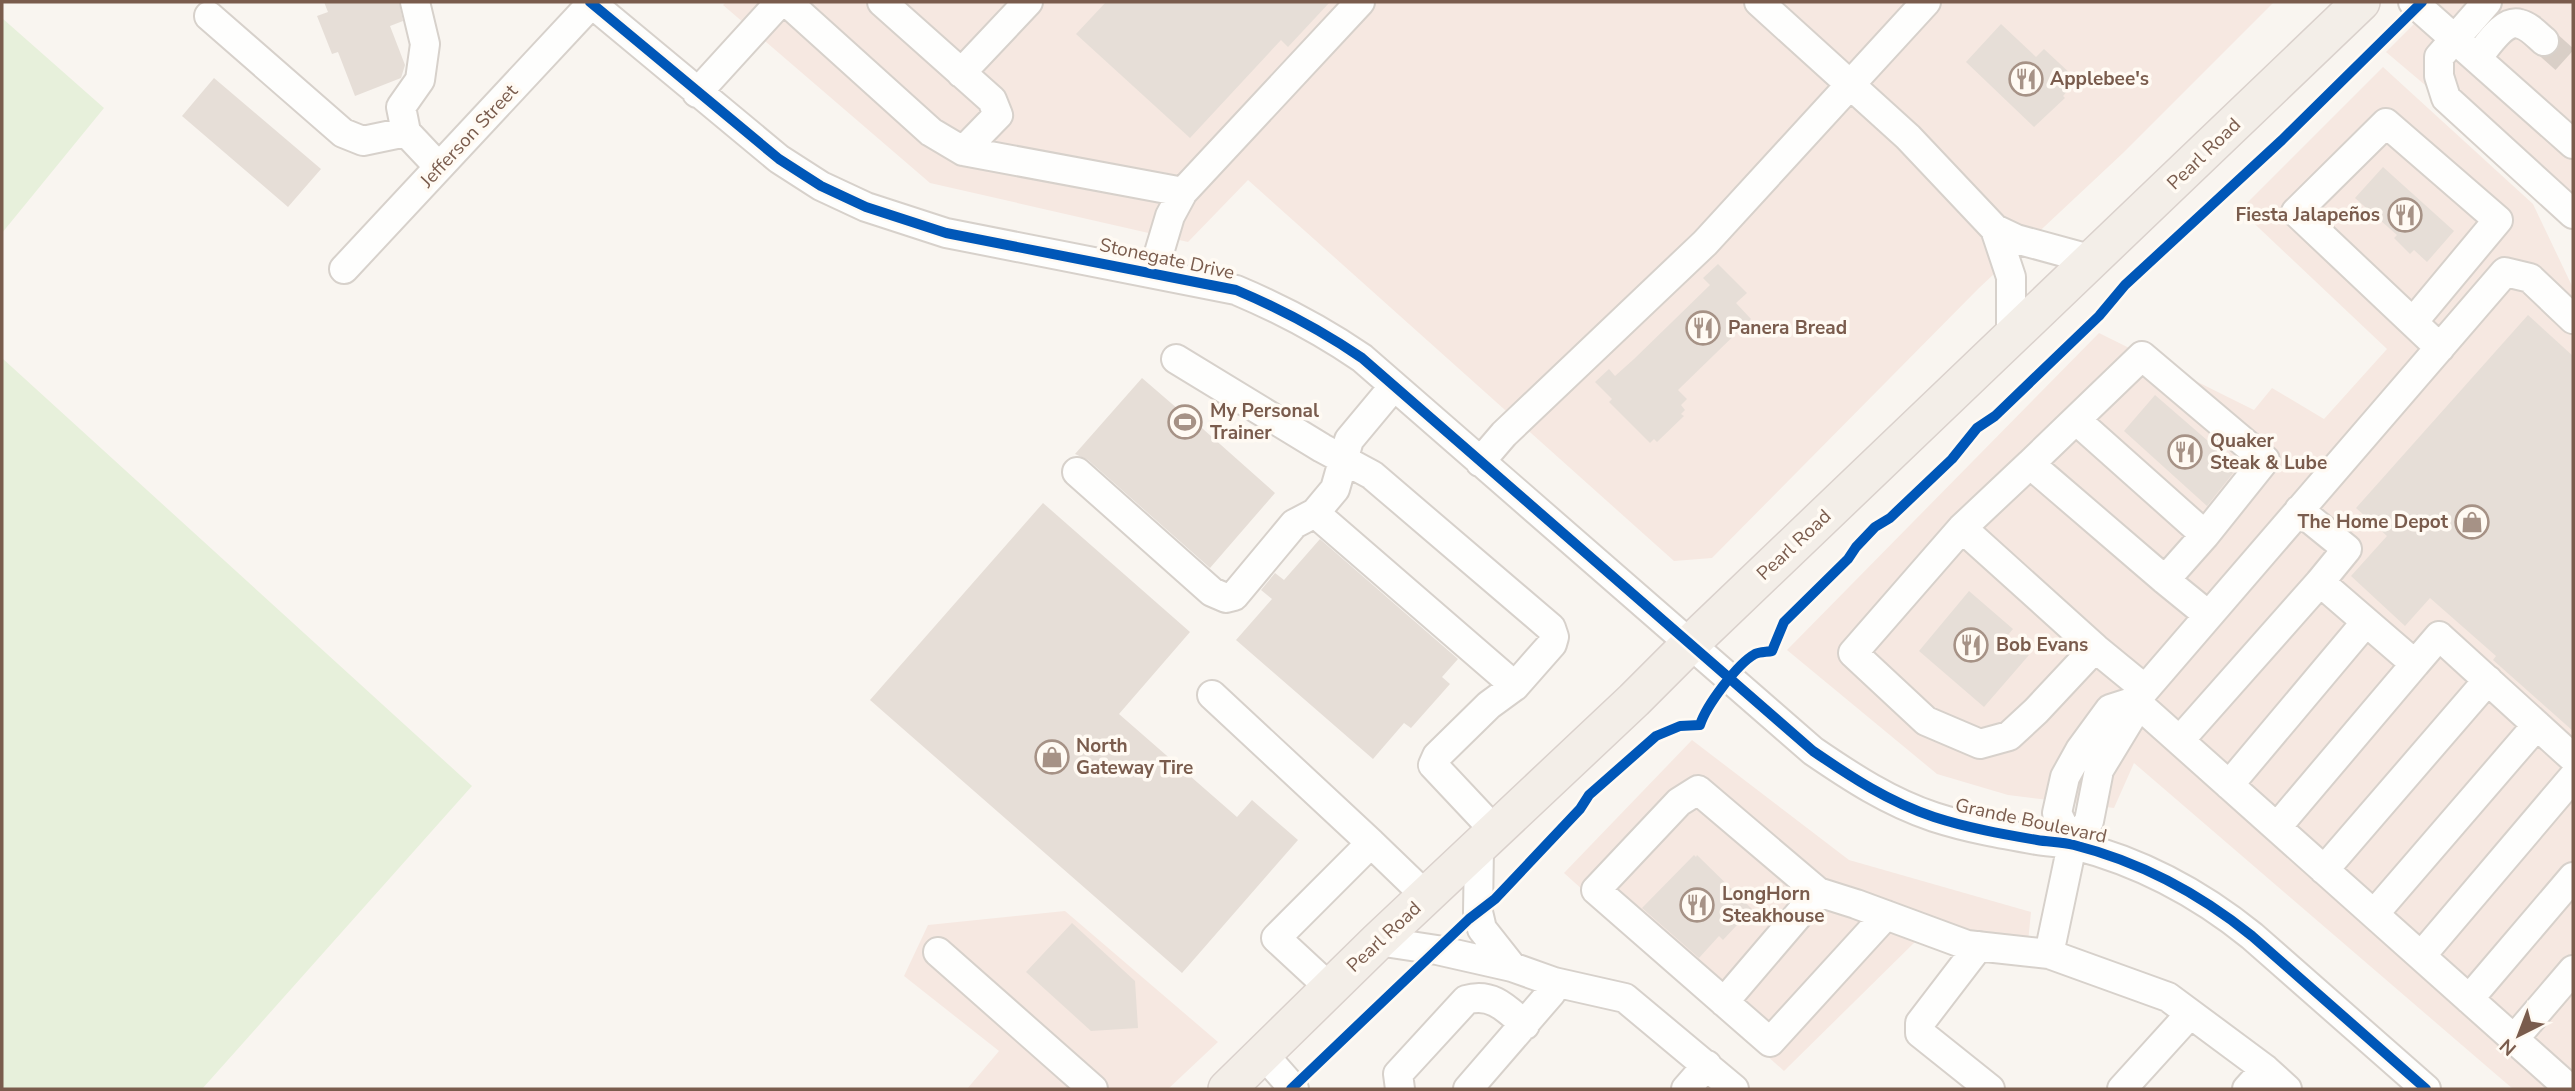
<svg xmlns="http://www.w3.org/2000/svg" width="2575" height="1091" font-family="'Nunito Sans',sans-serif">
  <style>
    .commercial { fill: #f6e8e1 }
    .green { fill: #e7f0db }
    .building { fill: #e6ded7 }
    .lines { fill: none; stroke-linecap: round; stroke-linejoin: round }
    .minor-tunnel { stroke: #d9cfc7; stroke-width: 28; stroke-dasharray: 28 14; stroke-linecap: butt }
    .minor-casing { stroke: #d7d1cb; stroke-width: 32 }
    .major-casing { stroke: #dad1cc; stroke-width: 40 }
    .minor { stroke: #fefefd; stroke-width: 28 }
    .major { stroke: #f3eee8; stroke-width: 37 }
    .cycleway-casing { stroke: #fffaf3; stroke-width: 15 }
    .cycleway { stroke: #0057b8; stroke-width: 10 }
    .labels { text-anchor: middle; dominant-baseline: central; stroke-width: 7; stroke-linejoin: round; paint-order: stroke }
    .poi-label { font-size: 19px; font-weight: bold; fill: #7a5c4d; stroke: #fffaf3; text-anchor: start }
    .street-label { font-size: 19px; fill: #7a5c4d; stroke: #fffaf3 }
  </style>
  <rect width="100%" height="100%" fill="#f9f5f0"/>
  <!-- commercial -->
  <path class="commercial" d="M726,2h1548l-151,151 -144,135 -267,270 -38,3 -426,-381 -60,62 -258,-59 -207,-178z
    M2436,2h137v208l-187,-158z
    M2383,67l150,137 40,84v801h-60l-379,-326 -20,45 -106,-13 -71,-21 -150,-124 312,-317 155,77 18,-22 52,31 63,-70 -147,-139z
    M1692,740l157,120 182,52 -5,50 -65,-3 -43,-20 -134,132 -220,-198z
    M1065,911l153,131 -50,47h-201l32,-38 -95,-75 24,-51z"/>
  <!-- green -->
  <path class="green" d="M2,18l102,90 -102,125z
    M2,358l470,428 -270,303h-200z"/>
  <!-- building -->
  <path class="building" d="M324,2h75l4,19 -13,5 15,39 -4,13 -46,18 -17,-44 -6,2 -15,-38 11,-4z
    M1106,2h224l-42,45 -7,-7 -91,98 -114,-104z
    M2001,24l35,33 8,-8 28,26 -7,8 5,5 -7,8 2,2 -31,29 -68,-65z
    M214,78l107,91 -33,38 -106,-91z
    M2383,167l71,64 -27,31 -13,-12 -4,4 -16,-16 3,-3 -42,-37z
    M1718,264l29,29 -11,10 15,16 -73,71 9,9 -6,6 4,5 -4,4 3,2 -27,26 -3,-3 -4,4 -41,-41 3,-3 -17,-17 14,-13 6,7 19,-17 76,-74 -7,-7z
    M2528,315l45,41v375l-80,-71 3,-4 -66,-58 -25,28 -54,-50 36,-40 -31,-28z
    M1142,378l51,44 1,-1 81,72 -65,75 -122,-108 -13,-6z
    M2155,395l83,72 -31,39 -83,-75z
    M1043,503l147,129 -71,82 118,103 15,-17 46,40 -116,133 -312,-273z
    M1320,539l138,120 -16,18 8,7 -39,44 -7,-5 -31,36 -137,-119 36,-41 -11,-9 14,-17 9,7z
    M1969,591l44,38 -6,7 22,19 -45,52 -65,-56z
    M1694,855l2,2 1,-2 55,54 -29,31 -4,-4 -20,22 -57,-50z
    M1072,923l63,58 3,47 -47,3 -65,-59z"/>
  <g class="lines">
    <!-- minor-tunnel -->
    <path class="minor-tunnel" d="M2544,41l29,26"/>
    <defs>
      <path id="minor" d="M415,2l10,42 -5,36 -19,27 5,25 33,35
        M590,2l189,157 42,27 45,21 80,26 290,57c45,19 85,40 126,68l451,393c38,26 76,51 121,66 34,11 68,17 103,23 12,2 25,2 37,5 67,17 125,48 178,91l174,153
        M787,2l144,130 32,19 220,41
        M882,2l110,98 6,15 -35,36
        M1759,2l149,135 87,92 21,10 77,21
        M2413,2l160,142
        M2487,2l-48,55v19l7,22 127,116
        M209,16l134,117 20,8 43,-9
        M2477,58c10,-11 26,-39 43,-34 9,2 17,11 24,17
        M961,73l67,-71
        M697,93l83,-91
        M1995,229l16,48v61
        M344,269l249,-267
        M1153,273l17,-57 13,-24 177,-190
        M2413,322l85,-102 -112,-97 -90,89 144,136
        M1176,359l146,89 50,27 179,153 3,9 -2,7 -37,42 -26,19 -52,51 -4,9 63,67
        M2076,420l129,115
        M1480,462l24,-28 201,-191 221,-241
        M2030,464l-68,64 -109,125 73,68 54,23 29,-8 27,-25 59,-63 50,41
        M1077,472l135,120 14,6 8,-2 60,-72 21,-11 20,-24 14,-49 45,-54
        M2299,510l48,39 -27,33 95,82 24,-28 134,122
        M1315,513l200,173
        M1962,528l133,120
        M2165,580l-135,-116 112,-108 123,104 -60,75 -40,45 43,35
        M1212,695l159,148
        M2180,740l140,-158
        M2229,785l137,-163
        M2277,827l138,-163
        M2072,845l-15,-32 8,-36 15,-27 30,-41 25,-8
        M1479,847l-1,65 4,17 30,38
        M2324,870l164,-190
        M2374,914l163,-189
        M1886,915l-116,127 -174,-152 83,-88 19,-12 120,102 38,12 111,41 82,9 119,43 97,72
        M1378,941l59,9 75,17 42,15 71,16 109,91
        M1979,946l-59,77v10l70,56
        M938,952l155,137
        M2049,954l23,-109 17,-24 10,-51 31,-51 5,-18
        M2421,956l152,-179
        M1330,988l-54,-50 95,-95 55,53
        M2469,999l104,-122
        M1724,1002l94,-110
        M2514,1039l59,-69
        M1264,1055l30,34
        M1400,1089l-2,-15 68,-74c26,-8 41,9 59,25
        M1468,1089l83,-96 3,-11
        M1686,1089l21,-24
        M2122,1089l68,-75
        M2247,1089l18,-20 22,20
        M2570,1089l-435,-388 370,-429 25,6 43,41"/>
      <path id="major" d="M1227,1089l151,-148 256,-241 56,-56 671,-642"/>
    </defs>
    <!-- minor casing -->
    <use href="#minor" class="minor-casing"/>
    <!-- major casing -->
    <use href="#major" class="major-casing"/>
    <!-- minor -->
    <use href="#minor" class="minor"/>
    <!-- major -->
    <use href="#major" class="major"/>
    <defs>
      <path id="cycleway" d="M590,2l189,157 42,27 45,21 80,26 290,57c45,19 85,40 126,68l451,393c38,26 76,51 121,66 34,11 68,17 103,23 12,2 25,2 37,5 67,17 125,48 178,91l174,153
        M1291,1089l178,-170 26,-20 85,-90 9,-14 67,-59 24,-10 20,-1c6,-19 37,-61 55,-71 4,-2 12,-2 17,-3l12,-29 64,-63 8,-12 19,-20 15,-9 62,-59 25,-31 18,-12 104,-100 26,-31 157,-145 140,-138"/>
    </defs>
    <!-- cycleway casing -->
    <use href="#cycleway" class="cycleway-casing"/>
    <!-- cycleway -->
    <use href="#cycleway" class="cycleway"/>
  </g>
  <!-- icons -->
  <defs>
    <symbol id="restaurant-ring" viewBox="-11 -11 22 22"><circle r="9.5" fill="#fffaf3" stroke="#a69286" stroke-width="1.5"/><path d="M-5-6h1v4h1v-4h1v4h1v-4h1v5L-1.5 .5V6h-2V.5L-5-1ZM5-6V6H3V1.5H1.5Q1.5-4 5-6Z" fill="#a69286"/></symbol>
    <symbol id="stadium-ring" viewBox="-11 -11 22 22"><circle r="9.5" fill="#fffaf3" stroke="#a69286" stroke-width="1.5"/><path d="M0-5a6.5 5 0 1 0 0 10a6.5 5 0 1 0 0-10ZM-3.5-1.8h7v3.6h-7Z" fill="#a69286"/></symbol>
    <symbol id="shop-ring" viewBox="-11 -11 22 22"><circle r="9.5" fill="#fffaf3" stroke="#a69286" stroke-width="1.5"/><path d="M-5-2.5h2.3a2.7 3.5 0 0 1 5.4 0H5L5.5 6h-11ZM-1.5-2.5h3a1.5 2.3 0 0 0-3 0Z" fill="#a69286"/></symbol>
  </defs>
  <g fill-rule="evenodd">
    <use href="#restaurant-ring" x="2007" y="60" width="38" height="38"/>
    <use href="#restaurant-ring" x="2386" y="196" width="38" height="38"/>
    <use href="#restaurant-ring" x="1684" y="309" width="38" height="38"/>
    <use href="#stadium-ring" x="1166" y="403" width="38" height="38"/>
    <use href="#restaurant-ring" x="2166" y="433" width="38" height="38"/>
    <use href="#shop-ring" x="2453" y="503" width="38" height="38"/>
    <use href="#restaurant-ring" x="1952" y="626" width="38" height="38"/>
    <use href="#shop-ring" x="1033" y="738" width="38" height="38"/>
    <use href="#restaurant-ring" x="1678" y="886" width="38" height="38"/>
  </g>
  <g class="labels">
    <!-- poi labels -->
    <g class="poi-label">
      <text x="2050" y="79">Applebee's</text>
      <text x="2380" y="215" text-anchor="end">Fiesta Jalapeños</text>
      <text x="1728" y="328">Panera Bread</text>
      <text x="1210" y="411">My Personal<tspan x="1210" dy="22">Trainer</tspan></text>
      <text x="2210" y="441">Quaker<tspan x="2210" dy="22">Steak &amp; Lube</tspan></text>
      <text x="2448" y="522" text-anchor="end">The Home Depot</text>
      <text x="1996" y="645">Bob Evans</text>
      <text x="1076" y="746">North<tspan x="1076" dy="22">Gateway Tire</tspan></text>
      <text x="1722" y="894">LongHorn<tspan x="1722" dy="22">Steakhouse</tspan></text>
    </g>
    <!-- street labels -->
    <g class="street-label">
      <text transform="translate(469 136) rotate(-47)">Jefferson Street</text>
      <text transform="translate(2204 154) rotate(-44)">Pearl Road</text>
      <text transform="translate(1167 259) rotate(12)">Stonegate Drive</text>
      <text transform="translate(1794 545) rotate(-43)">Pearl Road</text>
      <text transform="translate(2031 821) rotate(12)">Grande Boulevard</text>
      <text transform="translate(1384 937) rotate(-43)">Pearl Road</text>
    </g>
  </g>
  <!-- border -->
  <rect width="2575" height="1091" fill="none" stroke="#7a5c4d" stroke-width="7"/>
  <!-- north arrow -->
  <g transform="translate(2519 1035) rotate(222)" stroke="#fffaf3" stroke-width="5" paint-order="stroke">
  <path d="M0-5L12 26L0 18L-12 26Z" fill="#7a5c4d"/>
  <text y="-10" font-size="19" font-weight="bold" text-anchor="middle" fill="#7a5c4d">N</text>
  </g>
</svg>
